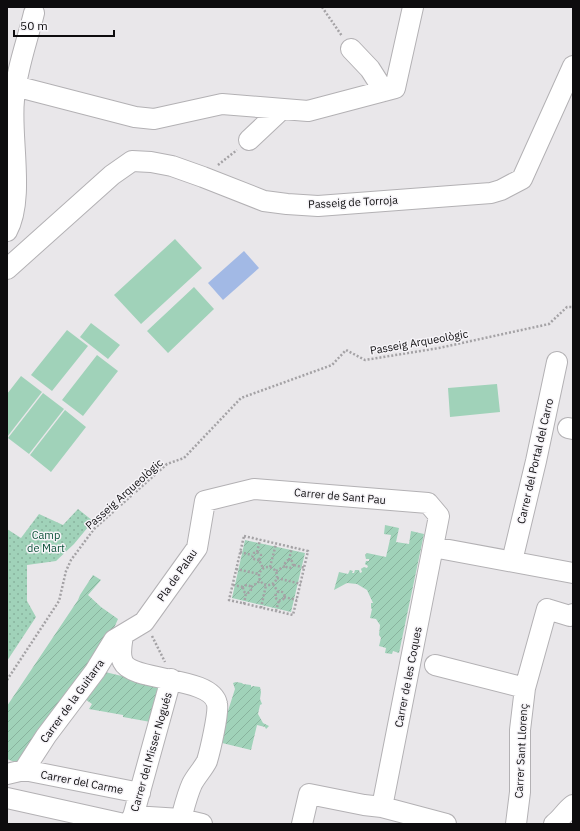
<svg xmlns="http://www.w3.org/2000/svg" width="580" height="831" font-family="'IBM Plex Sans',sans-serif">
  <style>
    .grass { fill: url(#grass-dots) }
    .garden { fill: url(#garden-furrows) }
    .pitch { fill: #a0d2b9 }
    .water { fill: #a2b9e5 }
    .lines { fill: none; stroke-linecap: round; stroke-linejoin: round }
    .minor-casing { stroke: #b3b1b4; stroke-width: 22 }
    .path { stroke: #a4a2a5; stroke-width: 2.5; stroke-dasharray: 2 2; stroke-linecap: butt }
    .minor { stroke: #fff; stroke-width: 20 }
    .labels { text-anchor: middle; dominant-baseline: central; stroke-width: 3; stroke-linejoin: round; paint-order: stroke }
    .street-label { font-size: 11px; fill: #0d0c0e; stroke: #f6f4f8 }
    .park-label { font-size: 11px; fill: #0b5138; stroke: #f6f4f8 }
  </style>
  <defs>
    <pattern id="grass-dots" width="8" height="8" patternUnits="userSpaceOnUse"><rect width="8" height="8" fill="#a0d2b9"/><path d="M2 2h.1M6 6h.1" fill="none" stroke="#89b39e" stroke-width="1.8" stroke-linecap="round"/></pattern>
    <pattern id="garden-furrows" width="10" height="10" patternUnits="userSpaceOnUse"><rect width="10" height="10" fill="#a0d2b9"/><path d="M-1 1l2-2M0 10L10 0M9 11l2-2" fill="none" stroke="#89b39e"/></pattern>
  </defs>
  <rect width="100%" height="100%" fill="#e9e7ea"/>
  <!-- grass -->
  <path class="grass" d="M78,509l15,12 -19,23 -18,17 -29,4v36l9,16 -29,44v-132l14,9 18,-24 24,11z"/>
  <!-- garden -->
  <path class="garden" d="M385,525l14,3 -3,14 13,2 2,-13 13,3 -25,119 -6,-2 -1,3 -7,-1 1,-5 -7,-2 2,-8 -2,-3 1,-10 -4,-6 -6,-1 2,-9 -1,-1v-5h2l-6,-13 -10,-6 -10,-1 -13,7 5,-18 9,2 2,-4 3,1 -1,2h2l1,-3h4l1,3 2,-1 -1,-3 3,-2 3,1 1,-2 -3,-2 1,-3h3v-2h-3l-1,-4 2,-2 19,4 5,-22 -7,-1z
    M245,540l60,13 -14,59 -59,-14z
    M93,575l8,5 -13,15 13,12 17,12 -8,18 -86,115 -3,5 1,8 -15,-6v-53l71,-106 2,-5z
    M101,671l66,16 -11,36 -33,-6v-2l-34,-6 3,-5 -10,-7z
    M236,682l6,1 1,1 8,1v2l2,-1 7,1 1,5 -1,7 2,5 -2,1 -2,9 5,9 6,3 -3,3 -1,-2 -8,-2 -6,25 -33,-8 17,-53 -2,-6z"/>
  <!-- pitch -->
  <path class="pitch" d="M175,239l27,29 -61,56 -27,-29z
    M194,287l20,22 -46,44 -21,-22z
    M91,323l29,22 -12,14 -28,-22z
    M67,330l21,16 -36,45 -21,-16z
    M97,355l21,16 -35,45 -21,-16z
    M21,376l21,16 -35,45v-43z
    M497,384l3,28 -50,5 -2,-29z
    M43,393l21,16 -35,45 -21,-16z
    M65,410l21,17 -35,45 -21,-17z"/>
  <!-- water -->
  <path class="water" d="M244,251l15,17 -36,32 -15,-17z"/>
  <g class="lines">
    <defs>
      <path id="minor" d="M351,49l19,20 14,22
        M15,86l120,31 19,2 68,-15 86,7 87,-23 18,-81
        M249,140l33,-31
        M7,231c18,-32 3,-95 7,-131 2,-29 13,-58 20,-87
        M7,269l105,-94 20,-14 19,1 21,4 31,11 61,24 23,3 31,2 173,-13 10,-3 21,-11 51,-113
        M568,428l5,1
        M433,547l140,26
        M512,561l24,-100 21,-99
        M123,635c-1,8 -4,19 0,27 9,20 89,14 94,42 2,9 -7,47 -10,57 -4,8 -11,15 -15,23 -5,11 -8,24 -11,35
        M435,665l90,23
        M24,770l22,-34 49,-65 19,-31 30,-18 53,-74 8,-47 49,-12 174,14 11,13 -57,291
        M7,774l17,-4 116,23
        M7,798l117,26
        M133,816l48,3 21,5
        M131,824l40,-145
        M302,824l7,-30 55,11 18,2 64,17
        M516,824l4,-32v-62l5,-42 22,-79 23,7 3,-2
        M554,824c8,-6 11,-13 19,-19"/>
    </defs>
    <!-- minor casing -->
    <use href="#minor" class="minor-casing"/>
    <!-- path -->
    <path class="path" d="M322,7l20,29
      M218,165l19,-15
      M244,536l64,15 -15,64 -64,-15z
      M240,552l12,3
      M257,552l3,-12
      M285 564a4 4 0 1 1 8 0a4 4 0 1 1-8 0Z
      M259,560h-3l-4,-2 2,-5 3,-1 4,3 -2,5 4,8
      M289,560l3,-13
      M294,565l11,3
      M259 576a9 9 0 1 1 18 0a9 9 0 1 1-18 0Z
      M270,567l6,-23
      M236,569l23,5
      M276,571l9,-5
      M277,578l24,6
      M273,584l5,8
      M243 589a4 4 0 1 1 8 0a4 4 0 1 1-8 0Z
      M233,585l10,2
      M251,587l9,-6
      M275.5 596a4.5 4.5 0 1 1 9 0a4.5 4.5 0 1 1-9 0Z
      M284,597l13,3
      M244,604l2,-11
      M261,608l5,-23
      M276,611l3,-11
      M152,636l13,26
      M7,680l52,-79 7,-30 5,-11 23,-31 73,-65 17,-6 57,-60 91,-33 14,-15 19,10 74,-12 110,-24 18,-17h6"/>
    <!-- minor -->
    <use href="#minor" class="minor"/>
  </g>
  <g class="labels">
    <!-- street labels -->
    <g class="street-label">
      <text transform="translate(353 202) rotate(-3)">Passeig de Torroja</text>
      <text transform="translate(419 342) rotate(-10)">Passeig Arqueològic</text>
      <text transform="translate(535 461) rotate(-77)">Carrer del Portal del Carro</text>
      <text transform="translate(124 494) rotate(-42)">Passeig Arqueològic</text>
      <text transform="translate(340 496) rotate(5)">Carrer de Sant Pau</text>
      <text transform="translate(177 575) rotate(-55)">Pla de Palau</text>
      <text transform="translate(408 677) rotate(-79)">Carrer de les Coques</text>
      <text transform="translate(72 701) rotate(-54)">Carrer de la Guitarra</text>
      <text transform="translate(521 751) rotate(-87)">Carrer Sant Llorenç</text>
      <text transform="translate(151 752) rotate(-74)">Carrer del Misser Nogués</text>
      <text transform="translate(82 782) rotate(11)">Carrer del Carme</text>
    </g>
    <!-- park labels -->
    <g class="park-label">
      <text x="46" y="535">Camp<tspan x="46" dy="13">de Mart</tspan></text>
    </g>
  </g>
  <!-- border -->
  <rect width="580" height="831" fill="none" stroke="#0d0c0e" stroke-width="16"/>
  <!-- scale -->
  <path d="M14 30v6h100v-6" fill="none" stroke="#0d0c0e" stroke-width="2"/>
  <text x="20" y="30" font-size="12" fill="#0d0c0e" stroke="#f6f4f8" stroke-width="3" paint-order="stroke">50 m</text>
</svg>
